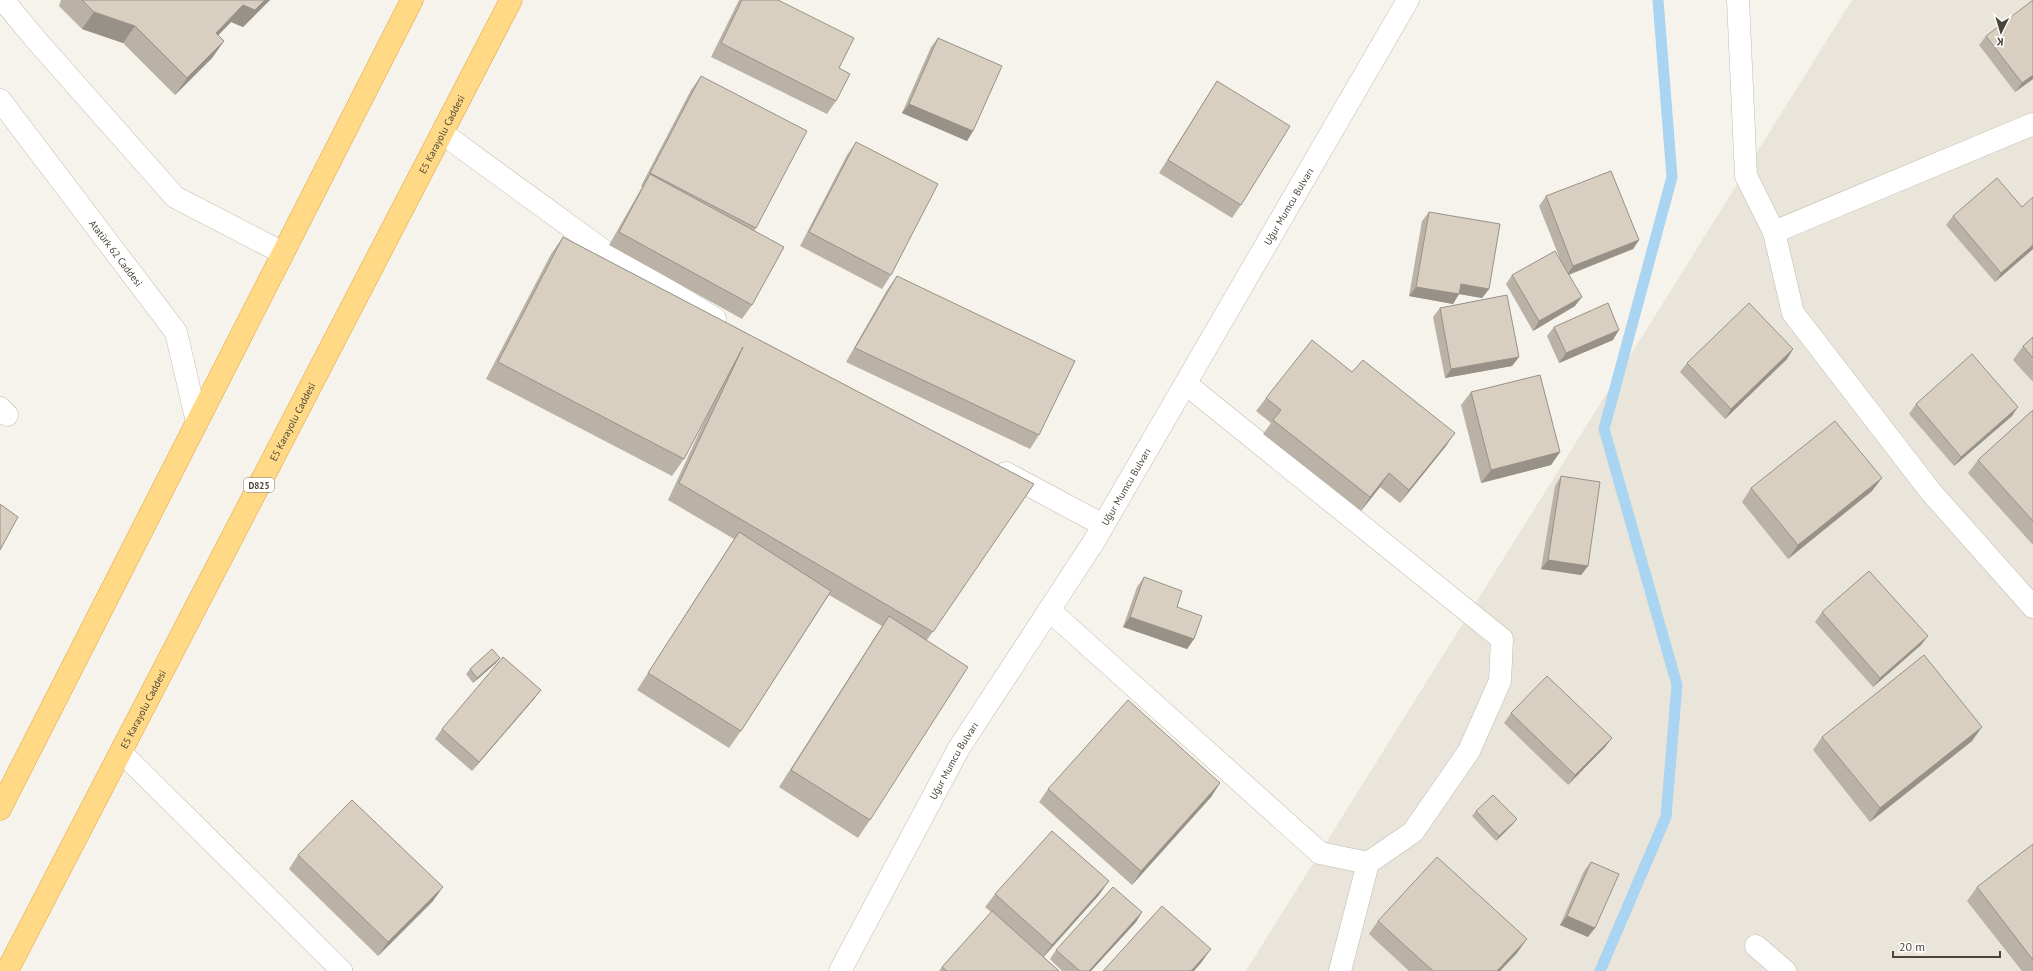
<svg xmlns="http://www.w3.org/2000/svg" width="2033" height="971" font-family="'PT Sans',sans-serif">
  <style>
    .residential { fill: #eae5da }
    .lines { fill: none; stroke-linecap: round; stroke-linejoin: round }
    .stream { stroke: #a9d4f2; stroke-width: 11 }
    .service-casing { stroke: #c2bbae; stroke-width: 22 }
    .minor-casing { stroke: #c2bbae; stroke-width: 23 }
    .tertiary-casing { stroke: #c2bbae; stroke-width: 23 }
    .trunk-casing { stroke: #e0a43c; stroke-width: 23 }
    .service { stroke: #fff; stroke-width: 21 }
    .minor { stroke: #fff; stroke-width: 22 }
    .tertiary { stroke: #fff; stroke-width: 22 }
    .trunk { stroke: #ffd985; stroke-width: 22 }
    .wall { fill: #bab2a6 }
    .shaded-wall { fill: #979187 }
    .building { fill: #d8cfc1; stroke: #979187 }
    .labels { text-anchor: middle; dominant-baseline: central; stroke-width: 4; stroke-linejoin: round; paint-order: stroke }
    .shield { fill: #fff; stroke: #817c74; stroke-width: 1 }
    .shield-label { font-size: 9px; font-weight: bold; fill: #4b4439 }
    .street-label { font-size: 10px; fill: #4b4439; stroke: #fff }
  </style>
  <rect width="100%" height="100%" fill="#f6f3ec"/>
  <!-- residential -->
  <path class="residential" d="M1852,0h181v971h-787z"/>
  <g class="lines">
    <!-- stream -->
    <path class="stream" d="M1600,971l66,-154 11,-132 -73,-256 68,-252 -14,-177"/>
    <defs>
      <path id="service" d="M121,752l221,219"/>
      <g id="minor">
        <path d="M3,0l34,41 138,156 108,56"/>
        <path d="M1738,0l8,176 28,56 19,81 138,179 102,115"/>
        <path id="s1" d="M0,100l176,232 21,90"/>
        <path d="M442,133l162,118 111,68"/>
        <path d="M1774,232l259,-108"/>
        <path d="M0,408l7,7"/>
        <path d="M1006,473l97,52"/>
        <path d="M1049,610l271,243 48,10 45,-31 56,-81 31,-70 2,-42 -316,-255"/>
        <path d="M1756,946l29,25"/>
        <path d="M1340,971l28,-108"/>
      </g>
      <g id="tertiary">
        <path id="s2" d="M840,971l119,-223 134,-205 315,-543"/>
      </g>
      <g id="trunk">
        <path d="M0,809l412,-809"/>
        <path id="s3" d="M7,971l504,-971"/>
      </g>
    </defs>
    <!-- service casing -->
    <use href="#service" class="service-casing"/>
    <!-- minor casing -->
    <use href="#minor" class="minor-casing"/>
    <!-- tertiary casing -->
    <use href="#tertiary" class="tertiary-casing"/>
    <!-- trunk casing -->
    <use href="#trunk" class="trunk-casing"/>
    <!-- service -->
    <use href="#service" class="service"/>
    <!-- minor -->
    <use href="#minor" class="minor"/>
    <!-- tertiary -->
    <use href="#tertiary" class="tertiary"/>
    <!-- trunk -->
    <use href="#trunk" class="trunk"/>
  </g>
  <!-- wall -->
  <path class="wall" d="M61,0h209l-27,27 -12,-5 -13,13 6,6 -12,17 -37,37 -52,-52 -41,-14 -23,-23z
    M739,0h39l58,101 -9,13 -116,-57z
    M1986,36l47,43 -18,13 -36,-47z
    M938,38l35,93 -6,10 -65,-28 29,-66z
    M701,76l55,152 -2,3 -2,74 -10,14 -133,-74 33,-58 -1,-1 50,-96z
    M1217,81l24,124 -9,13 -73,-45 49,-78z
    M856,142l35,133 -9,14 -82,-43 47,-91z
    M1546,196l93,44 -6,9 -64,26 6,31 -42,25 -27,-47 6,-9 48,-16 -21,-53z
    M2022,207l11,42 -38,33 -49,-57 7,-9z
    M1429,212l60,77 -7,9 -23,-4 -6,10 -44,-8 13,-75z
    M563,237l471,247 -107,156 -57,180 -12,18 -79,-51 103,-161 -53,-31 -88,136 -12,17 -92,-58 97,-151 -66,-39 42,-91 -26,50 -12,17 -186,-97 65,-125z
    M897,276l142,159 -9,14 -184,-87 41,-72z
    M1440,308l79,49 -7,9 -67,12 -12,-61z
    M1554,327l59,13 -54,23 -12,-27z
    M2033,337v45l-20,-22 10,-14z
    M1793,349l-6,10 -62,60 -45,-47 7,-9z
    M1471,392l89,60 -9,13 -70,18 -20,-78z
    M1266,398l180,48 -46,57 -20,-16 -19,24 -98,-77 8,-11 -15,-12z
    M1916,404l96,12 -58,50 -45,-52z
    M2033,410v135l-65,-72 10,-13z
    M1561,476l27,90 -7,9 -40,-6 14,-83z
    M1751,488l121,3 -84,68 -46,-57z
    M1144,577l33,30 17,32 -7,10 -64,-22 14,-40z
    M1822,612l99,33 -48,42 -58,-65z
    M500,658l-4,5 -23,20 -7,-9 4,-5z
    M541,690l-7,9 -62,72 -37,-32 7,-10z
    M1511,713l101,25 -7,9 -37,38 -64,-62z
    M1822,737l150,4 -102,81 -57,-72z
    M1220,783l-9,14 -79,88 -93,-83 9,-13z
    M1476,811l37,13 -17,17 -24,-25z
    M2033,844v127h-11l-55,-70 10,-14z
    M298,855l135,46 -55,55 -89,-87z
    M1591,862l-3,75 -28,-12 24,-54z
    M995,894l104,1 -55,62 15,14h-120l3,-4 49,-55 -6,-5z
    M1142,912l-6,10 -45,49h-29l-12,-12 6,-9z
    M1378,921l139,32 -17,18h-91l-40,-37z"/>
  <!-- shaded-wall -->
  <path class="shaded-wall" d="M265,0h5l-27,27 -12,-5 -27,28 12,-17 27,-28z
    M94,12l41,14 -12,17 -41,-14z
    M224,41l-12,17 -37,37 12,-17z
    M2033,75v4l-18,13 7,-9z
    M909,104l64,27 -6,10 -65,-28z
    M1639,240l-6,9 -66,26 6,-9z
    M2033,245v4l-38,33 6,-9z
    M1461,284l28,5 -7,9 -23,-4 -6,10 -44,-8 7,-9z
    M1582,297l-7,9 -42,25 6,-10z
    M1619,330l-6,10 -54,23 7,-10z
    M1793,349l-6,10 -62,60 6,-10z
    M1519,357l-7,9 -67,12 6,-9z
    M2018,407l-6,9 -58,50 7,-9z
    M1455,433l-9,13 -46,57 9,-13z
    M1560,452l-9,13 -70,18 10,-13z
    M1389,473l-9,14 -19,24 9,-14z
    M1882,478l-10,13 -84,68 10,-14z
    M1548,560l40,6 -7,9 -40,-6z
    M1130,617l64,22 -7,10 -64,-22z
    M1928,636l-7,9 -48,42 7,-9z
    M500,658l-4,5 -23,20 4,-5z
    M541,690l-7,9 -62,72 7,-9z
    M1982,727l-10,14 -102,81 10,-14z
    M1612,738l-7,9 -37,38 7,-10z
    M1220,783l-9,14 -79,88 9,-14z
    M1517,819l-4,5 -17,17 3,-5z
    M1109,881l-10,14 -57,63 10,-13z
    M443,887l-10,14 -55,55 10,-14z
    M1142,912l-6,10 -45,49h-2z
    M1567,916l28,12 -7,9 -28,-12z
    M1527,939l-10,14 -17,18h-3z
    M1211,949l-10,14 -7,8h-3z"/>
  <!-- building -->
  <path class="building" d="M82,0h183l-10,10 -12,-5 -27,28 8,8 -37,37 -52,-52 -41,-14z
    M742,0h36l76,38 -15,30 11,6 -14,27 -115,-58z
    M2033,0v75l-11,8 -36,-47z
    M938,38l64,28 -29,65 -64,-27z
    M701,76l106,55 -51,97 -106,-55z
    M1217,81l73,45 -49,79 -73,-45z
    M856,142l82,42 -47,91 -82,-43z
    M1611,171l28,69 -66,26 -27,-70z
    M650,174l134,73 -32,58 -133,-73z
    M1997,178l25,29 11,-10v48l-32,28 -48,-57z
    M1429,212l71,12 -11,65 -28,-5 -2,10 -43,-7z
    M563,237l471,247 -101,148 -254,-149 64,-136 -59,112 -186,-97z
    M1555,251l27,46 -43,24 -27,-46z
    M897,276l178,85 -36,74 -184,-87z
    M1507,295l12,62 -68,12 -11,-61z
    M1608,303l11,27 -53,23 -12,-26z
    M1749,303l44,46 -62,60 -44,-46z
    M2033,337v21l-10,-12z
    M1312,340l40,32 11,-12 92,73 -46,57 -20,-17 -19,24 -97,-77 8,-10 -15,-12z
    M1972,354l46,53 -57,50 -45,-53z
    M1540,375l20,77 -69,18 -20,-78z
    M2033,410v111l-55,-61z
    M1835,421l47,57 -84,67 -47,-57z
    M1561,476l39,6 -12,84 -40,-6z
    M0,504l18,13 -18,33z
    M739,532l92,59 -90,140 -93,-58z
    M1869,571l59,65 -48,42 -58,-66z
    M1144,577l38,14 -5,16 25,9 -8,23 -64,-22z
    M889,616l79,51 -98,153 -79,-50z
    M492,649l8,9 -23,20 -7,-9z
    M1924,655l58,72 -102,81 -58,-71z
    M503,657l38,33 -62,72 -37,-33z
    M1547,676l65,62 -37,37 -64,-62z
    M1128,700l92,83 -79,88 -93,-82z
    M1493,795l24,24 -18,17 -23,-25z
    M352,800l91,87 -55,55 -90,-87z
    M1052,831l57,50 -57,64 -57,-51z
    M2033,844v116l-56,-73z
    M1437,857l90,82 -30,32h-64l-55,-50z
    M1591,862l28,12 -24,54 -28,-12z
    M1113,887l29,25 -53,59h-9l-24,-21z
    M1162,906l49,43 -20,22h-88z
    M992,911l67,60h-112l-5,-4z"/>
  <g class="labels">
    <!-- shield labels -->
    <rect class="shield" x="244" y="478" width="30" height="14" rx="3"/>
    <g class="shield-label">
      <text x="259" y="485">D825</text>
    </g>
    <!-- street labels -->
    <g class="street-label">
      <text stroke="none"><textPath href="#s3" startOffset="943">E5 Karayolu Caddesi</textPath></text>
      <text stroke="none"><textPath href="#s2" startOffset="887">Uğur Mumcu Bulvarı</textPath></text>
      <text stroke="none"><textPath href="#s1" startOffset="192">Atatürk 62 Caddesi</textPath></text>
      <text stroke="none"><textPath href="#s3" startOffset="619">E5 Karayolu Caddesi</textPath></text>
      <text stroke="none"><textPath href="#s2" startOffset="563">Uğur Mumcu Bulvarı</textPath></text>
      <text stroke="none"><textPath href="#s3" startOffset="295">E5 Karayolu Caddesi</textPath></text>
      <text stroke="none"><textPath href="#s2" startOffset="239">Uğur Mumcu Bulvarı</textPath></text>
    </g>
  </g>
  <!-- north arrow -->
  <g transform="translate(2001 32) rotate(185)" stroke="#ffffff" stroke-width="3" paint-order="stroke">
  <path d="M0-3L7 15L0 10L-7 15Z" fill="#4b4439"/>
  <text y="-6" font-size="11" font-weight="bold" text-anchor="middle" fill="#4b4439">K</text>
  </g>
  <!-- scale -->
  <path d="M1893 951v6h107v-6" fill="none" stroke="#4b4439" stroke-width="2"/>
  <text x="1899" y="951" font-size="12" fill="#4b4439" stroke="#ffffff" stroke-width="3" paint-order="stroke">20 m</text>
</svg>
